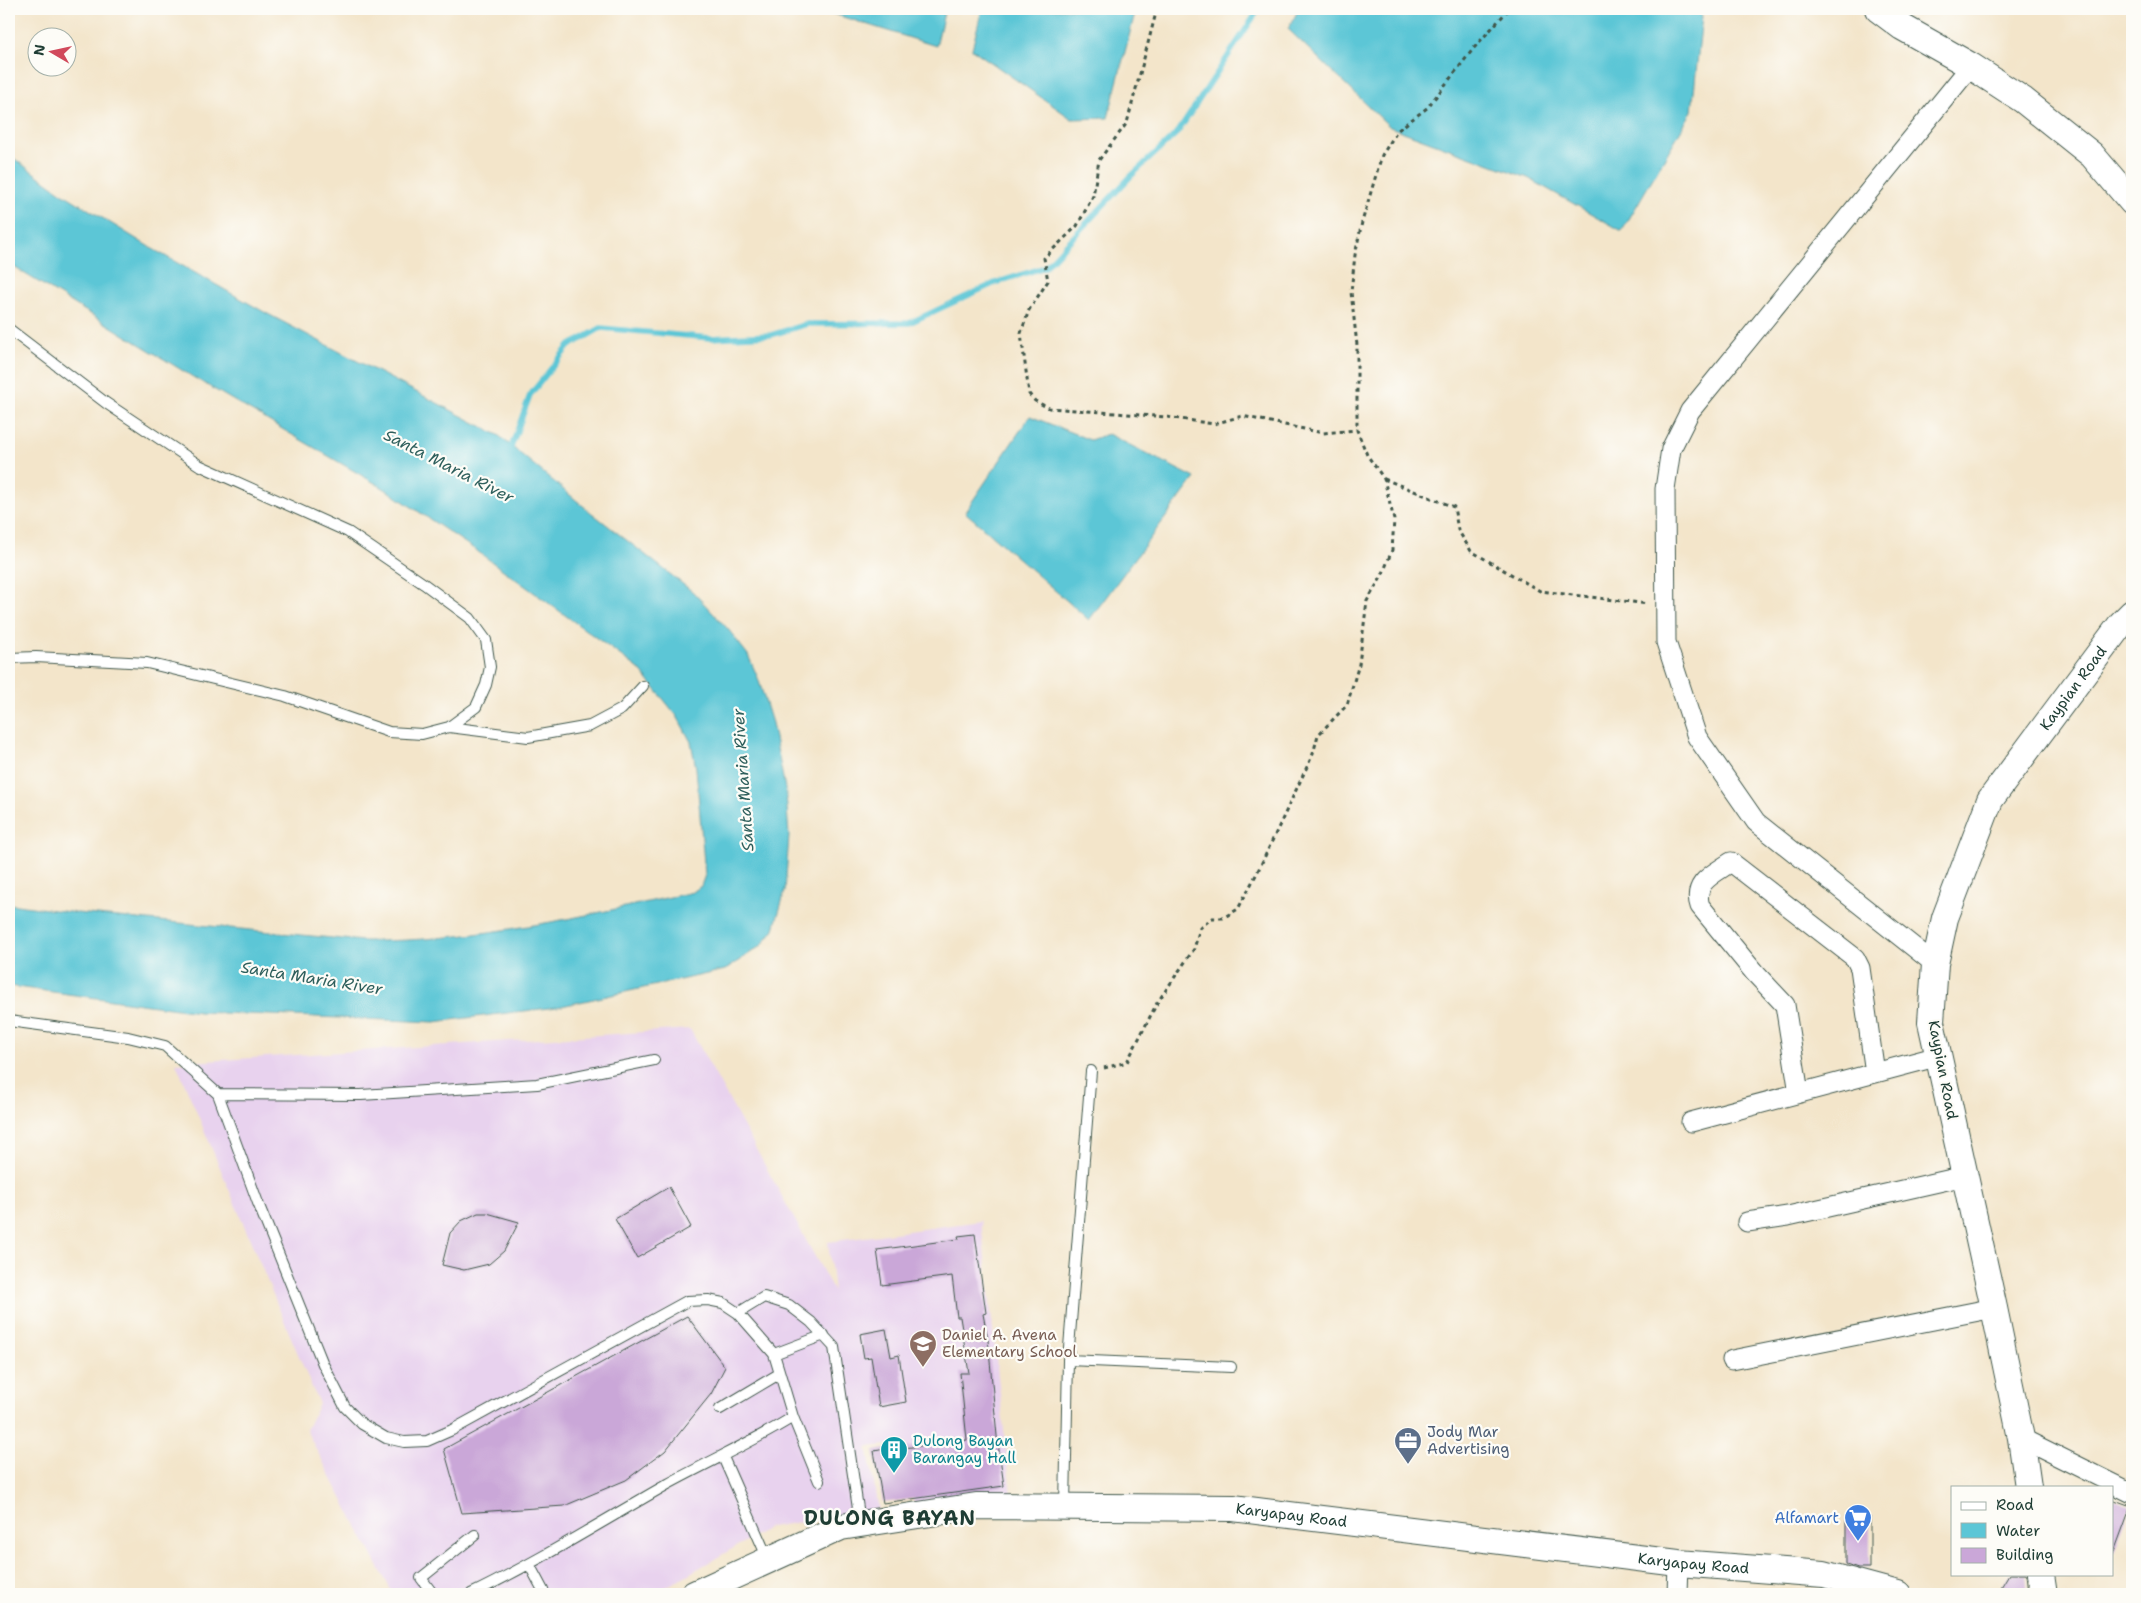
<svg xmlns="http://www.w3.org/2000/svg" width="2141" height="1603" font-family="'Shantell Sans',sans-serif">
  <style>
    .built { fill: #e8d2ee }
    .water { fill: #5cc6d6; stroke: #3e8285 }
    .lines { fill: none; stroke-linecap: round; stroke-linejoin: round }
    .stream { stroke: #5cc6d6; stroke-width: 5.5 }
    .building { fill: #caa7d8 }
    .lane-casing { stroke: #3f564a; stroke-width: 12 }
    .street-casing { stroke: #3f564a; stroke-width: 21 }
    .secondary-casing { stroke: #3f564a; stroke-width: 28 }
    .path { stroke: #3f564a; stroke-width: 3; stroke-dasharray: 4 4; stroke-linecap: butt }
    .lane { stroke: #fff; stroke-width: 10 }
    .street { stroke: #fff; stroke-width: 19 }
    .secondary { stroke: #fff; stroke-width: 26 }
    .labels { text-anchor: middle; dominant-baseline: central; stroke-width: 4.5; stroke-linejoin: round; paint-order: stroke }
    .street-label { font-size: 15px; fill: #1f3d34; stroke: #fdfcf7 }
    .education-label { font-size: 15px; fill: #785e54; stroke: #fdfcf7; text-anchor: start }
    .service-label { font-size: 15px; fill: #4e5e75; stroke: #fdfcf7; text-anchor: start }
    .culture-label { font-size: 15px; fill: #0d838f; stroke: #fdfcf7; text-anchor: start }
    .shop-label { font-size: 15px; fill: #366cbe; stroke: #fdfcf7; text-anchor: end }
    .water-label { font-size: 16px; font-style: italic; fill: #2e5f5c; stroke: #fdfcf7 }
    .district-label { font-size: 20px; font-weight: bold; letter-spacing: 1px; fill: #1f3d34; stroke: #fdfcf7 }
  </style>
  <rect width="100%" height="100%" fill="#fdfcf7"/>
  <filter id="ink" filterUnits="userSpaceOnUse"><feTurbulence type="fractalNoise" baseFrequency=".02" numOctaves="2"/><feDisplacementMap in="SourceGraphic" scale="10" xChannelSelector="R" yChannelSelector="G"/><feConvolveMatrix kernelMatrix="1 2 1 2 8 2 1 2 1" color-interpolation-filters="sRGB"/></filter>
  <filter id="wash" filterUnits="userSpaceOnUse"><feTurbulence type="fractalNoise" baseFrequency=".0096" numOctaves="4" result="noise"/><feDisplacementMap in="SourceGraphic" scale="20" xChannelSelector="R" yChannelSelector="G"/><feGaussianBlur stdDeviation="1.12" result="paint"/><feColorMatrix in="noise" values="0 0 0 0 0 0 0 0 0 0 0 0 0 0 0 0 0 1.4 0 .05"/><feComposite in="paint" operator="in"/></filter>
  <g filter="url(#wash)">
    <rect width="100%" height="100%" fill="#f3e5ca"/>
    <!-- built -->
    <path class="built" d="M690,1029l144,262 -6,-49 153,-21 30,273 -97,11 -8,-62 -39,4 12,62 -109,18 -116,67h-261l-87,-164 13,-26 -143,-341z"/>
    <!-- water -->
    <path class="water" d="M828,9h117l-9,37 -109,-34z
      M982,9h154l-28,109 -36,1 -100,-70z
      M1299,9h397l6,7 -10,95 -70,120 -94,-53 -138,-51 -102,-98z
      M9,155l53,38 89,55 115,65 232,122 90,75 105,82 35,37 20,26 10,23 14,45 14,70 3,43 -4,55 -11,38 -12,16 -37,25 -168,37 -123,15 -235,-10 -190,-26v-82l68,9 286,28c112,1 221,-25 330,-49l8,-6 4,-11 -9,-107 -5,-26 -14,-26 -38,-47 -162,-118 -92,-62 -192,-112 -184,-113z
      M1030,416l60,24 18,-6 87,44 -106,142 -124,-108z"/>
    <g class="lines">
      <!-- stream -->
      <path class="stream" d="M509,453l21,-58 39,-49 32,-18 109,10 61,-3 36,-11 102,-1 86,-40 50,-16 86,-91 47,-44 81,-123"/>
    </g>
    <g id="blocks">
      <!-- building -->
      <path class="building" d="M669,1187l22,40 -54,31 -22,-39z
        M478,1213h9l32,9 -15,29 -15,13 -25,6 -22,-5 8,-32 11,-12z
        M975,1234l11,79 -3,1 5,26 9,96 7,50 -121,17 -9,-52 30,-5v2l63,-8 -7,-67h9l-9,-56h-3l-5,-41 -70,9 -5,-35 82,-11 -1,-3z
        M687,1316l38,51 -14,27 -46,57 -39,29 -62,26 -102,7 -18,-64z
        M886,1329l5,28 8,-2 7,47 -27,5 -8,-50 -7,1 -4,-24z
        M2112,1499l19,7 -17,46h-2z
        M1846,1517h24v51h-12l-12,-4z
        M2009,1574h17l2,20h-31z"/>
    </g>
  </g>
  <g filter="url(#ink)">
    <use href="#blocks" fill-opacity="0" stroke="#3f564a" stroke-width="1"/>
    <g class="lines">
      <defs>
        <path id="lane" d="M9,329l97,74 93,62 149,67 76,52 46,34 16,22 4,27 -4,18 -10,22 -27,20 -27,7 -33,-2 -104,-36 -138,-33 -111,-6 -27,1
          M449,727l79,10 62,-11 32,-17 21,-23
          M9,1021l119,16 37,9 53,48 40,109 65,161 22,43 17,17 24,14 18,4 23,-1 25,-11 235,-129 21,-1 15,3 15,10 36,41 19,63 26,64
          M218,1094l143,1 176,-11 117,-24
          M738,1313l26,-16 25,8 22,17 23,25 26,175
          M774,1354l50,-19
          M1068,1360l163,7
          M720,1409l59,-35
          M723,1457l45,102
          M1065,1506l3,-146 23,-289
          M529,1564l16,30
          M433,1594l-12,-16 54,-43
          M471,1594c68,-33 132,-73 197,-110 42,-23 85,-42 125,-67"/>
        <path id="street" d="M1935,964l-179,-142 -59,-85 -31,-95 -1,-153 6,-40 19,-38 281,-345
          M1799,1093l-14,-88 -31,-33 -54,-66c-8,-24 14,-32 31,-44l124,96 5,10 15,105
          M1691,1122l248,-66
          M1747,1222l41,-6 177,-40
          M1732,1360l262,-52
          M2021,1438l111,55
          M1677,1594l1,-31"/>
        <g id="secondary">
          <path d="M1878,9l24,18 69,39 52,34 69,55 40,47"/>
          <path id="s1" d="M2028,1487l-7,-49 -27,-130 -63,-286 4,-58 10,-46 45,-118 131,-176 11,-11"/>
          <path d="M2041,1574l3,20"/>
          <path id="s2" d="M694,1594l147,-67 135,-21 257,2 445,55 146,11 74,20"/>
        </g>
      </defs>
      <!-- lane casing -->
      <use href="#lane" class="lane-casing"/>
      <!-- street casing -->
      <use href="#street" class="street-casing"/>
      <!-- secondary casing -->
      <use href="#secondary" class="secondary-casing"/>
      <!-- path -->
      <path class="path" d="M1157,9l-30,114 -28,37 -6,36 -16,30 -33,32 4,23 -19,29 -8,23 8,61 6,7 14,7 118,9 47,7 28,-8 81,17 34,-3
        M1384,479l70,28 4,23 13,21 69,40 108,13
        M1104,1068l23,-6 30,-59 37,-54 6,-21 12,-10h11l15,-9 19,-36 56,-119 5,-19 29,-30 12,-41 8,-63 15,-25 10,-26 2,-30 -10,-41 -17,-24 -10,-25v-85l-6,-53 4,-37 7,-33 20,-67 16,-25 29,-22 47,-60 35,-39"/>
      <!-- lane -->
      <use href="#lane" class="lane"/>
      <!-- street -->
      <use href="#street" class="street"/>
      <!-- secondary -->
      <use href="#secondary" class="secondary"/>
    </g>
  </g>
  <!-- icons -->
  <defs>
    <symbol id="school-pin" viewBox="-11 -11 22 30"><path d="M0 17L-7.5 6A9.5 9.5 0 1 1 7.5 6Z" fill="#8d6e63" stroke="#fdfcf7"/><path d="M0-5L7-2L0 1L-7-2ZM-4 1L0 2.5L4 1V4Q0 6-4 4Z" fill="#fff"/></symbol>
    <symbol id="office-pin" viewBox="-11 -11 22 30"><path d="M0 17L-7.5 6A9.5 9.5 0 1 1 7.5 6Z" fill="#5c6f8a" stroke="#fdfcf7"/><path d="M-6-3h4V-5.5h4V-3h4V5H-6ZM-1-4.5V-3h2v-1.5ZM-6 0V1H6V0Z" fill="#fff"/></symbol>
    <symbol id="building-pin" viewBox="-11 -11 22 30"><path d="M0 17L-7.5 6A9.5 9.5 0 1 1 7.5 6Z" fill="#0f9aa8" stroke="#fdfcf7"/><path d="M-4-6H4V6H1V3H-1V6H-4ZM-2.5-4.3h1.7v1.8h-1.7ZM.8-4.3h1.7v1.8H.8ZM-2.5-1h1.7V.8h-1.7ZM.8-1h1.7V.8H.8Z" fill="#fff"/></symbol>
    <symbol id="supermarket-pin" viewBox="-11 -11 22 30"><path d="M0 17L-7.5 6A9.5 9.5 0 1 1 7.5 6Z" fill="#3f7fe0" stroke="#fdfcf7"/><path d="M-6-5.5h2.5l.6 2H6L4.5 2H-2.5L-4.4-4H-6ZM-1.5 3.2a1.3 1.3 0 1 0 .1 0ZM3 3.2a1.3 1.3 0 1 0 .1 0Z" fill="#fff"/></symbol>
  </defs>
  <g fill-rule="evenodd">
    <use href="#school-pin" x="907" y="1328" width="32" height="43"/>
    <use href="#office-pin" x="1392" y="1425" width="32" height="43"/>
    <use href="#building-pin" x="878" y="1434" width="32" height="43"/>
    <use href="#supermarket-pin" x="1842" y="1502" width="32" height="43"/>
  </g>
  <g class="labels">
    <!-- street labels -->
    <g class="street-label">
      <text stroke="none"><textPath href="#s1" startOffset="846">Kaypian Road</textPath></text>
      <text transform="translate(1943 1070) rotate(79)">Kaypian Road</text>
      <text stroke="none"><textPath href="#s2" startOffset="614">Karyapay Road</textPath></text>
      <text stroke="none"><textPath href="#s2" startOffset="1019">Karyapay Road</textPath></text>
    </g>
    <!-- education labels -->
    <g class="education-label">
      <text x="942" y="1335">Daniel A. Avena<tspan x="942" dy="17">Elementary School</tspan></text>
    </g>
    <!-- service labels -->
    <g class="service-label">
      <text x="1427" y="1432">Jody Mar<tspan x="1427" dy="17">Advertising</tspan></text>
    </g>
    <!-- culture labels -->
    <g class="culture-label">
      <text x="913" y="1441">Dulong Bayan<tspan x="913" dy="17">Barangay Hall</tspan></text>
    </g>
    <!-- shop labels -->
    <g class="shop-label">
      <text x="1839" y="1518">Alfamart</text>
    </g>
    <!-- water labels -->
    <g class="water-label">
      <text transform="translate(449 466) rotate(27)">Santa Maria River</text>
      <text transform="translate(743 780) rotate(-94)">Santa Maria River</text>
      <text transform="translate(312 978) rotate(9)">Santa Maria River</text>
    </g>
    <!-- district labels -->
    <g class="district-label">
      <text x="890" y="1518">DULONG BAYAN</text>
    </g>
  </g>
  <!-- margin -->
  <rect width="2141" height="1603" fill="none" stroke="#fdfcf7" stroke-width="30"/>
  <!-- legend -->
  <rect x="1951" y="1486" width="162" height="90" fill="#fdfcf7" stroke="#a4b0a9"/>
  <rect x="1961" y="1502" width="25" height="8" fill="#ffffff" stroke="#a4b0a9"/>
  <text x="1996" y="1510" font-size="15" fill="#1f3d34">Road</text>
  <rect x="1961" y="1523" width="25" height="15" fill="#5cc6d6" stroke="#a4b0a9"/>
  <text x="1996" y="1536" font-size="15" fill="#1f3d34">Water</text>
  <rect x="1961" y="1548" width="25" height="15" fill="#caa7d8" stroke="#a4b0a9"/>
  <text x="1996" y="1560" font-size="15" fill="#1f3d34">Building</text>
  <!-- north arrow -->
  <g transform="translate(52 52) rotate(279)"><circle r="24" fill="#fdfcf7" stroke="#a4b0a9"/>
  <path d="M0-4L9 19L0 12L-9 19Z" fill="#d1495b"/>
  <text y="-8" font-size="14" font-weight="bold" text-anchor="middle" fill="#1f3d34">N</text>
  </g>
</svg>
